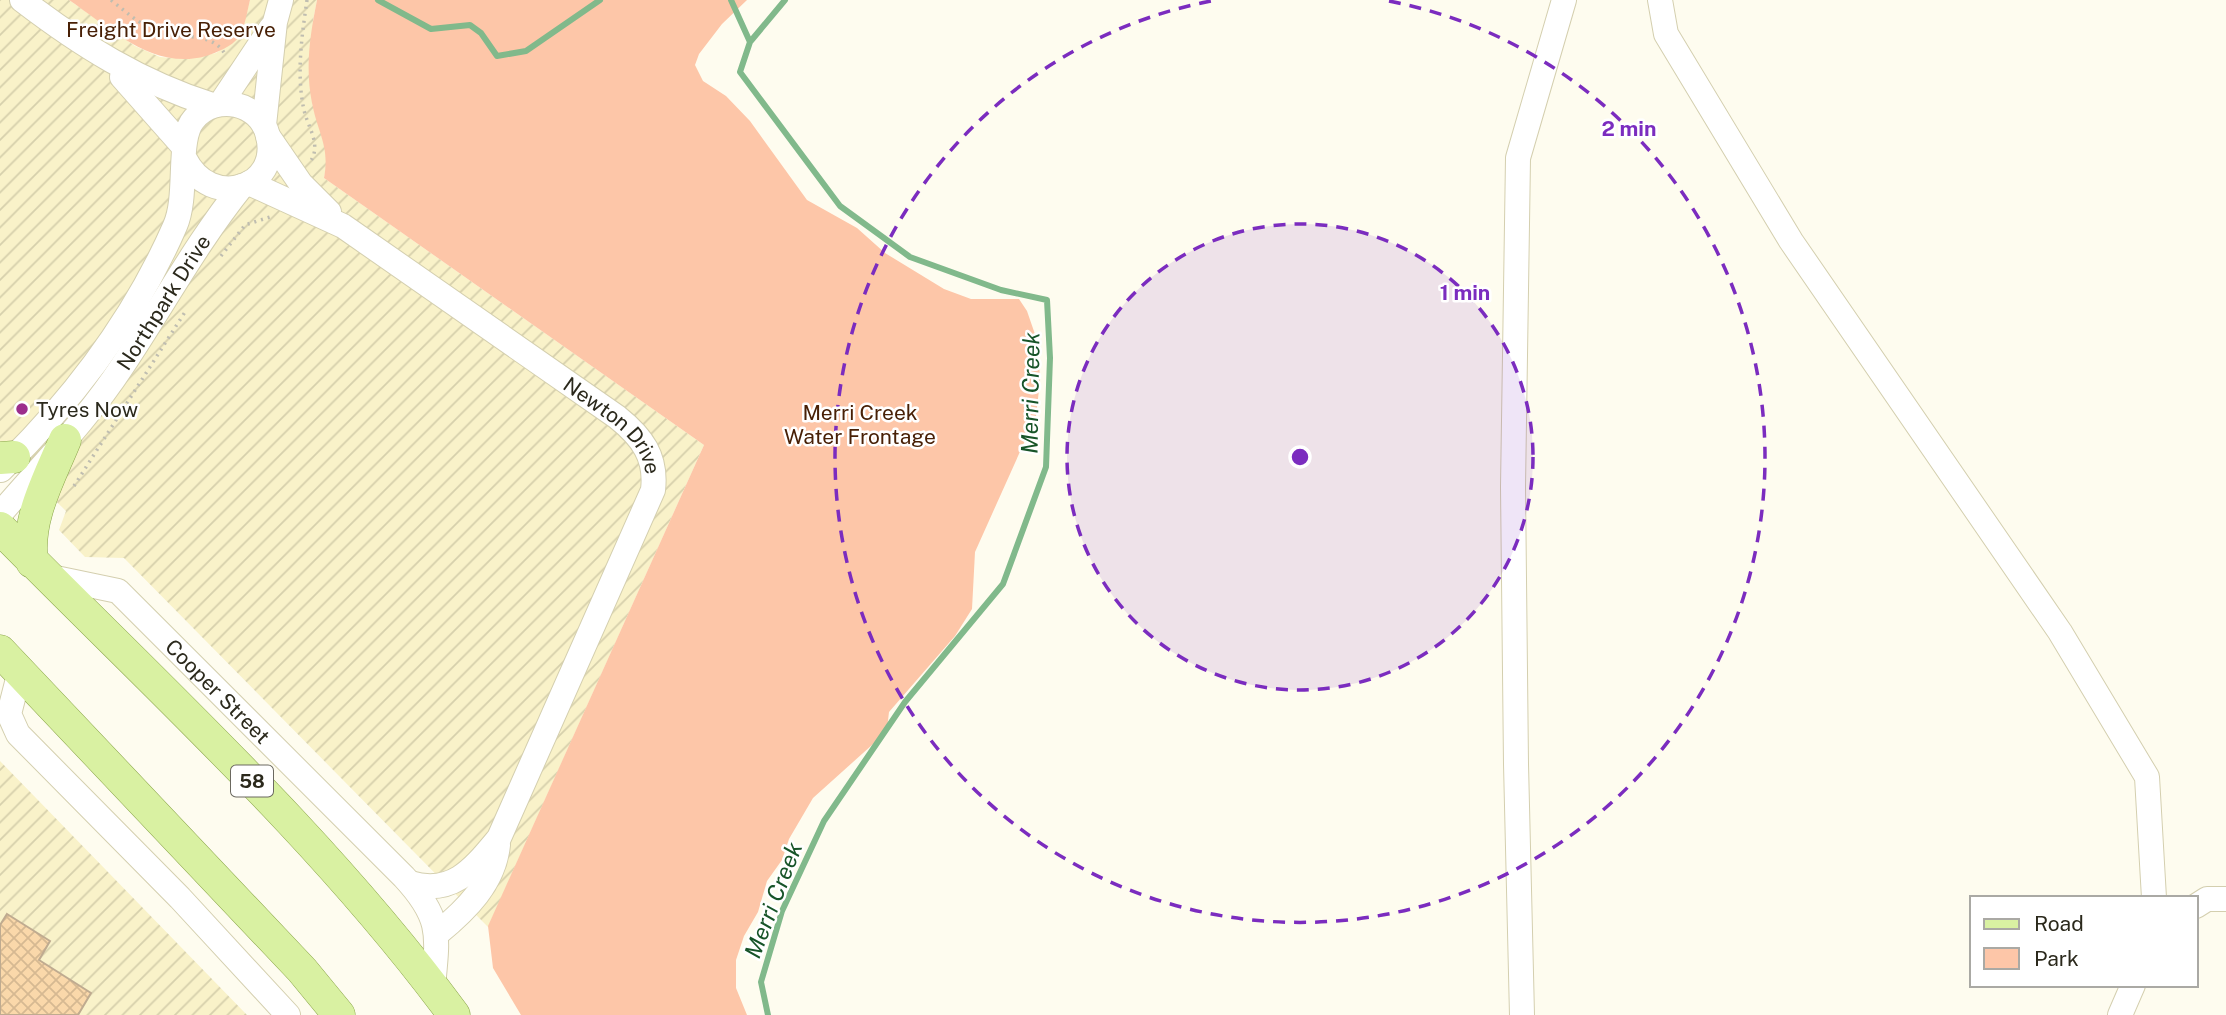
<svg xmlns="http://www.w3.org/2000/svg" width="2226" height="1015" font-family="'Public Sans',sans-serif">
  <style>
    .industrial { fill: url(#industrial-furrows) }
    .green { fill: #fdc6a8 }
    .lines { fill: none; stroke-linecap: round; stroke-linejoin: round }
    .stream { stroke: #81b98b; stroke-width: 6 }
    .building { fill: url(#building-cross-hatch); stroke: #bfab90; stroke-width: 2 }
    .minor-casing { stroke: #d4cfaf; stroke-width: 26 }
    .major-casing { stroke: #8ba54b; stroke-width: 33 }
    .path { stroke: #bfbdb0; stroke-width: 3.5; stroke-dasharray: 2 5; stroke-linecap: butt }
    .minor { stroke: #fff; stroke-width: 24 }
    .major { stroke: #d9f1a2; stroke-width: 32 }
    .ring { fill: none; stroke: #7b2cbf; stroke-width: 3.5; stroke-dasharray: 12 9 }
    .poi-dot { fill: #9c2d8c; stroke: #fff; stroke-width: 2.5 }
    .labels { text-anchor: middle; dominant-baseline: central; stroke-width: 5; stroke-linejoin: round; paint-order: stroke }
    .shield { fill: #fff; stroke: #6b6960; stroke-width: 2 }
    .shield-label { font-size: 19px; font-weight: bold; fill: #2b291c }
    .park-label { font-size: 21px; fill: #482006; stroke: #fff }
    .street-label { font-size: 21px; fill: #2b291c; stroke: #fff }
    .poi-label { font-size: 21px; fill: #2b291c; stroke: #fff; text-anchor: start }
    .water-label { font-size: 23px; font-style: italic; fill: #175428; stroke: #fff }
    .centre { fill: #7b2cbf; stroke: #fff; stroke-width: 3.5 }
    .ring-label { font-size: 21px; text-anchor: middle; font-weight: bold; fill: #7b2cbf; stroke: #fff; stroke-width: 5; stroke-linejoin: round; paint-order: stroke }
  </style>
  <defs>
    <pattern id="industrial-furrows" width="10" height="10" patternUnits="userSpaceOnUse" patternTransform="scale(1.75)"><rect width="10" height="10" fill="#f9f2c9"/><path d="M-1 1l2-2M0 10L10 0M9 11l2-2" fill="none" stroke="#d6d0ac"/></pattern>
    <pattern id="building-cross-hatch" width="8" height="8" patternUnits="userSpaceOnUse" patternTransform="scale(1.75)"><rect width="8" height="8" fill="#fad8aa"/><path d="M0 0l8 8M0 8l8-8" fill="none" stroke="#d6b992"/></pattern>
  </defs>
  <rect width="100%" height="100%" fill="#fefcef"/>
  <!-- industrial -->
  <path class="industrial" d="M0,0h69l66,46 25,11 27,2 29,-6 17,-11 10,-16 7,-26h67l-4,21 -1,82 16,54 -4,21 380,267 -216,482 -364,-369 -39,-1 -26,-27 7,-19 -66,-64z
    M0,761l247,254h-247z"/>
  <!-- green -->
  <path class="green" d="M69,0h181c-3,12 -5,27 -11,37 -8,10 -21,15 -33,19 -53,15 -96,-28 -137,-56z
    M317,0h430l-25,24 -23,30 -4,11 8,16 23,15 24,25 57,79 50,28 28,25 59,36 27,10h48l8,12 11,32 2,38 -4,35 -61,136 -3,57 -17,27 -66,76 -2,17 -5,7 -69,62 -24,41 -7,21 -15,21 -9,31 -14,24 -8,24v28l11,27h-226l-28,-47 -5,-42 216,-481 -380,-267c6,-32 -6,-44 -12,-75 -7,-35 -2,-68 5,-103z"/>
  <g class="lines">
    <!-- stream -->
    <path class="stream" d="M378,0l53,29 39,-4 11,8 16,23 29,-5 74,-51
      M731,0l19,42
      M768,1015l-7,-33 21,-71 42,-90 81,-119 98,-118 43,-117 4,-109 -3,-58 -46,-10 -91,-33 -70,-51 -100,-134 10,-30 35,-42"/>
  </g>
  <!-- building -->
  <path class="building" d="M7,914l43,27 -11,19 52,33 -13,22h-78v-90z"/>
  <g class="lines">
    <defs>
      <g id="minor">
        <path d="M22,0c60,46 118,82 190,105"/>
        <path d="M1660,0l6,34 125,207 269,391 87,145 7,121"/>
        <path d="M122,77l61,69"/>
        <path d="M221,103l50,-75"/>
        <path d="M264,125l11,-103 6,-22"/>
        <path d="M268,136l33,48 28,28"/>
        <path id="s1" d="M249,183l94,43 274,191c25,20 40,40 36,73l-154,348c-25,30 -46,58 -89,45"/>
        <path d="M1,470c73,-71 133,-150 174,-244 14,-32 1,-87 19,-107 22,-26 66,-17 74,17 13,52 -57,75 -83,23"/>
        <path id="s2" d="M0,514c42,-49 88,-95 123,-149 40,-60 74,-123 119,-179"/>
        <path id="s3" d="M46,576l72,15 286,286c38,41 34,58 29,109"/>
        <path d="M20,671l-11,43 9,20 162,164 108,117"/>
        <path d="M2196,906l11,-7h19"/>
        <path d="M438,933c28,-23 56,-50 60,-88"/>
        <path d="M1522,1015l-6,-251 -3,-277 5,-329 46,-158"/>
        <path d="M2120,1015l13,-30"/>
      </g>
      <path id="major" d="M0,458l14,-1
        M0,528c155,158 322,308 454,487
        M32,562c-6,-43 17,-83 33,-122
        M0,651l302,319 37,45"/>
    </defs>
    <!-- minor casing -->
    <use href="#minor" class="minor-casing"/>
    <!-- major casing -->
    <use href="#major" class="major-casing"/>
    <!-- path -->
    <path class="path" d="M111,0c15,12 28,24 46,31 23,9 56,-1 69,25
      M307,0c-5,35 -11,74 -3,110 4,18 18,35 6,52
      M221,256l24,-31 25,-8
      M74,486l111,-174"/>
    <!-- minor -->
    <use href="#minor" class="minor"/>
    <!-- major -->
    <use href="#major" class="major"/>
  </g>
  <!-- distance rings -->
  <circle cx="1300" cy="457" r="233" fill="#7b2cbf" fill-opacity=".12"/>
  <g class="ring">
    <circle cx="1300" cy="457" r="233"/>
    <path d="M1389 1A465 465 0 1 1 1211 1"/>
  </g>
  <!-- markers -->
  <circle class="poi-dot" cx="22" cy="409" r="7"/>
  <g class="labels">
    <!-- shield labels -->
    <rect class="shield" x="231" y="765.5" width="42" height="31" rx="5"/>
    <g class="shield-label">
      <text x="252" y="781">58</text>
    </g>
    <!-- park labels -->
    <g class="park-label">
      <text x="171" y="29">Freight Drive Reserve</text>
      <text x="860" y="412">Merri Creek<tspan x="860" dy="24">Water Frontage</tspan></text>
    </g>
    <!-- street labels -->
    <g class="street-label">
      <text stroke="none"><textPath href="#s2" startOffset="268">Northpark Drive</textPath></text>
      <text stroke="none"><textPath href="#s1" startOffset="441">Newton Drive</textPath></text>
      <text stroke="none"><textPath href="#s3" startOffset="215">Cooper Street</textPath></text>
    </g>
    <!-- poi labels -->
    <g class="poi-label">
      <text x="36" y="409">Tyres Now</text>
    </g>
    <!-- water labels -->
    <g class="water-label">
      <text transform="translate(1030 393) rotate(-89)">Merri Creek</text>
      <text transform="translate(773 900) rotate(-69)">Merri Creek</text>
    </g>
  </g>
  <circle cx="1300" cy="457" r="10" class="centre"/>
  <g class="ring-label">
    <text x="1629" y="136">2 min</text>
    <text x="1465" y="300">1 min</text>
  </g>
  <!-- legend -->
  <rect x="1970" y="896" width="228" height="91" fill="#ffffff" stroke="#aaa9a4" stroke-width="2"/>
  <rect x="1984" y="919" width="35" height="10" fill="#d9f1a2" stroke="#aaa9a4" stroke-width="2"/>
  <text x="2034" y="931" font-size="21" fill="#2b291c">Road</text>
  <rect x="1984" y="948" width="35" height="21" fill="#fdc6a8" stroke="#aaa9a4" stroke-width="2"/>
  <text x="2034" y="966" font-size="21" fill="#2b291c">Park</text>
</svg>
